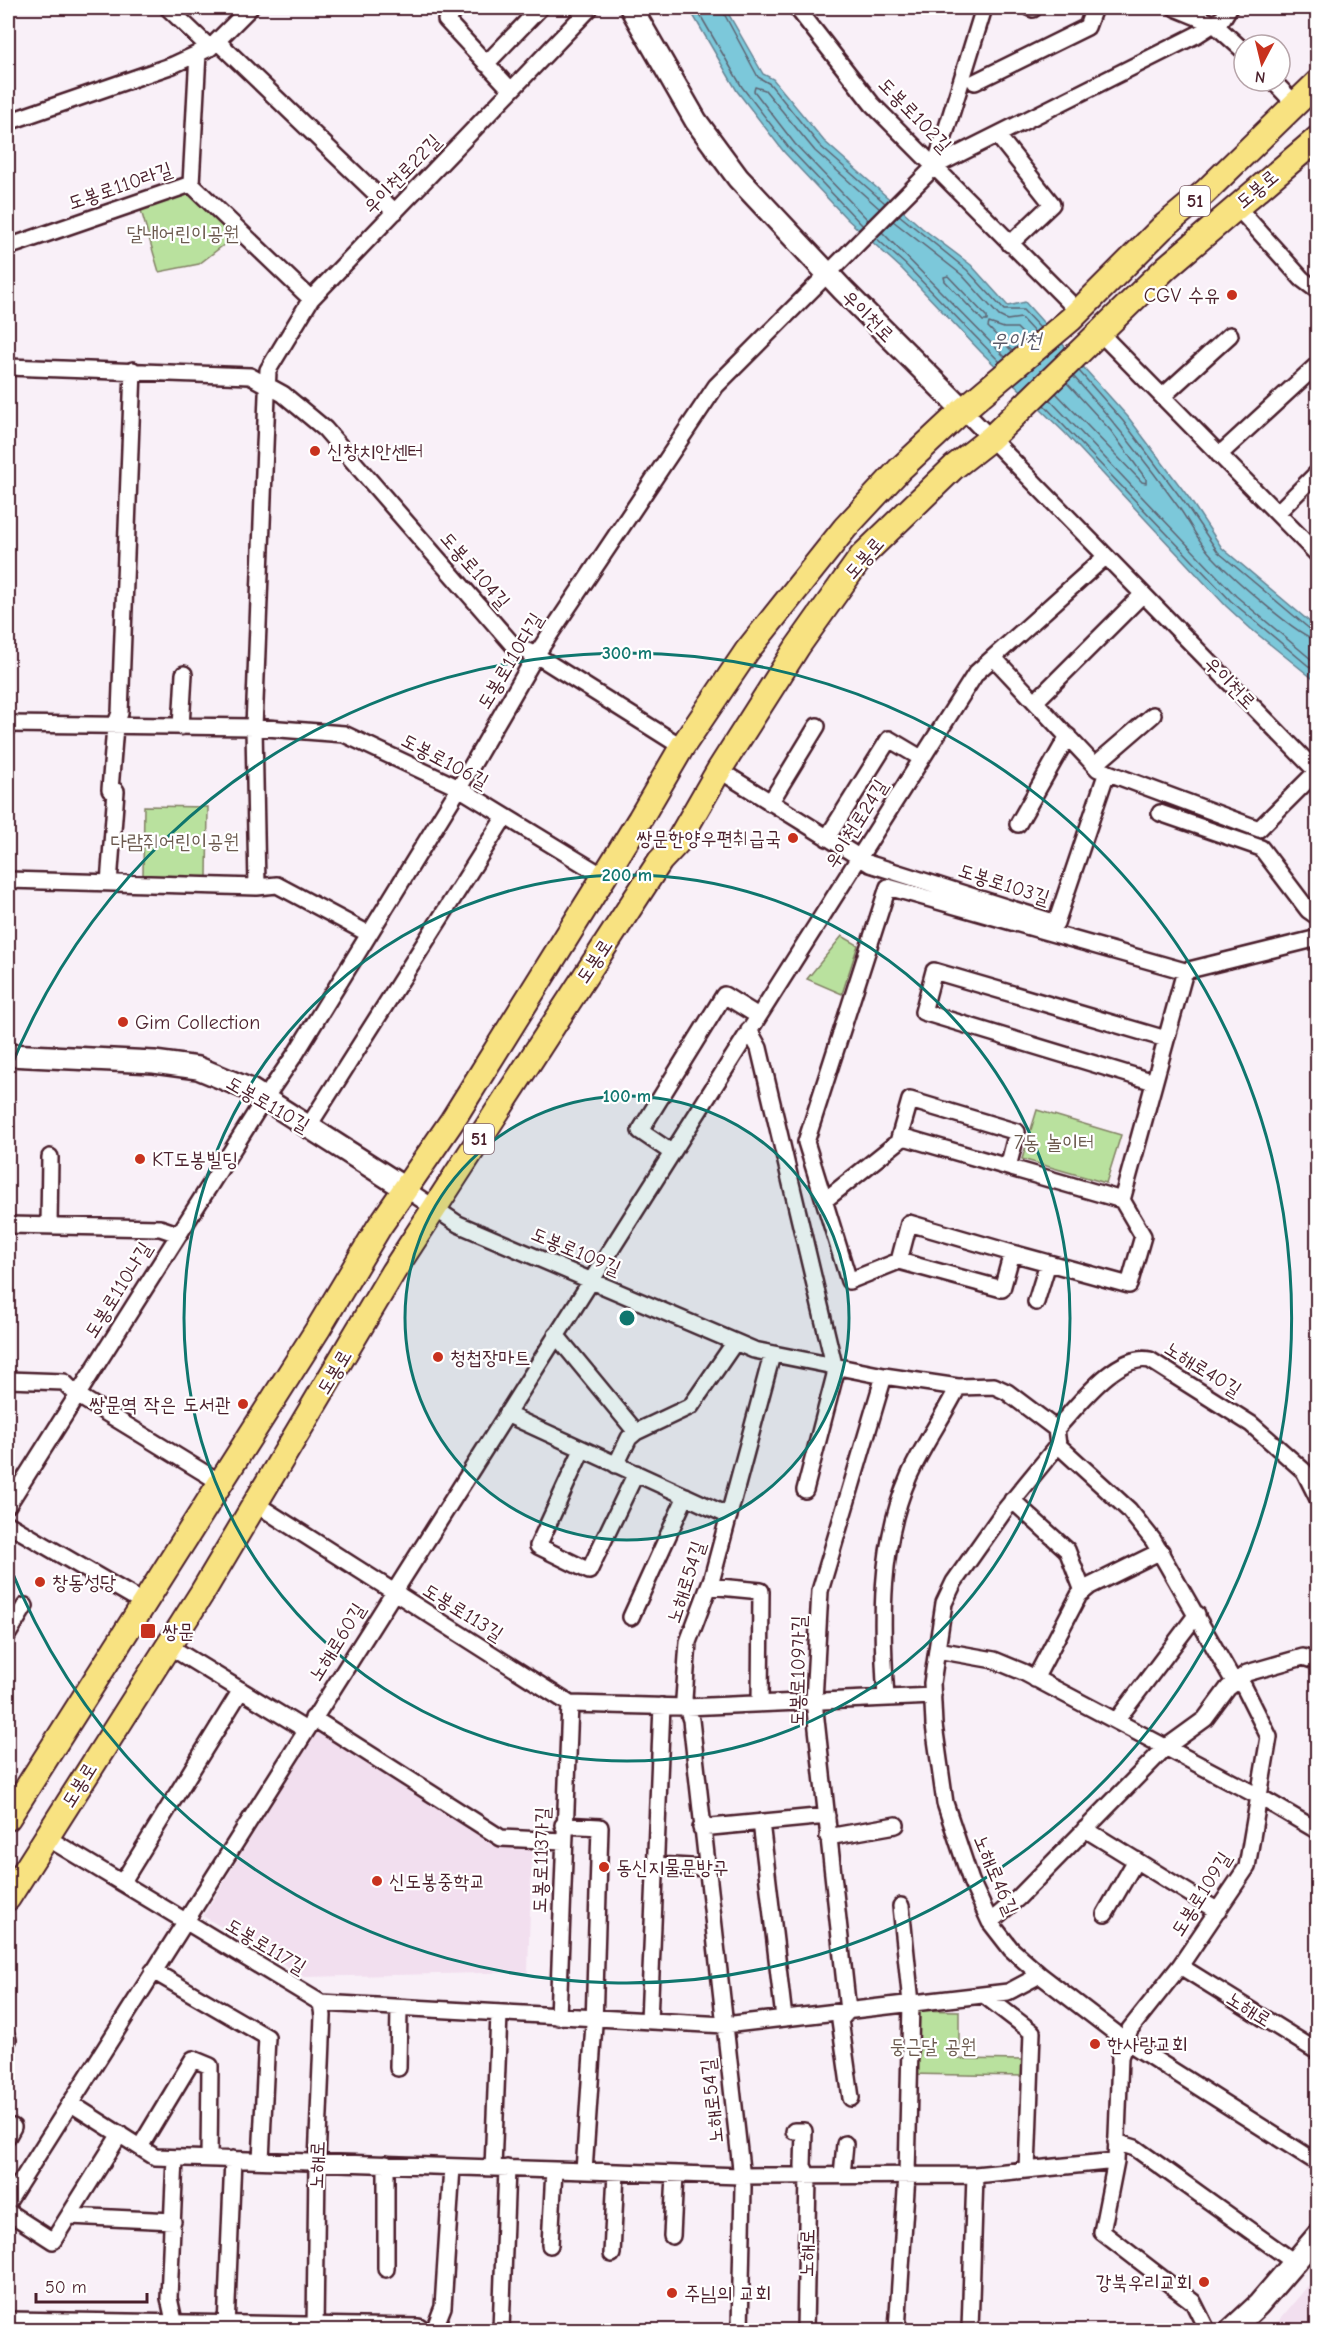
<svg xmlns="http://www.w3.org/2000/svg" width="1325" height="2338" font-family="'Comic Neue','Poor Story',sans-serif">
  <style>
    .built { fill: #f2dfef }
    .green { fill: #b9e19e; stroke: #828064; stroke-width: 1.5 }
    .water { fill: #7bc8da; stroke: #678494; stroke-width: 1.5 }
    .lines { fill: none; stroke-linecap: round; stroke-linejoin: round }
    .shore { stroke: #5e6371; stroke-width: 1.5 }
    .street-casing { stroke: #4a1f2b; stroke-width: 20 }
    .secondary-casing { stroke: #4a1f2b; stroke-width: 26 }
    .primary-casing { stroke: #4a1f2b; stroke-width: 28 }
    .street { stroke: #fff; stroke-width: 15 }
    .secondary { stroke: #fff; stroke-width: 21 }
    .primary { stroke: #f8e281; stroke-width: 24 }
    .ring { fill: none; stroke: #0f766e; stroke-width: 3 }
    .poi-dot { fill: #c8321e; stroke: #fff; stroke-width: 2 }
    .labels { text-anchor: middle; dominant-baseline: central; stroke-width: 4.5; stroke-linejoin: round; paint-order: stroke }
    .shield { fill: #fff; stroke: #80626b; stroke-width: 1.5 }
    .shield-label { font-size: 18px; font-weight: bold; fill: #4a1f2b }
    .street-label { font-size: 20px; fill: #4a1f2b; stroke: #fff }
    .park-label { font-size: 20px; fill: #6b594e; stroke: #fff }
    .poi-label { font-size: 20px; fill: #4a1f2b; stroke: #fff; text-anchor: start }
    .water-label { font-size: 21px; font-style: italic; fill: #5b5a68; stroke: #fff }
    .centre { fill: #0f766e; stroke: #fff; stroke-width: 3 }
    .ring-label { font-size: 18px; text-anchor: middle; font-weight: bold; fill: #0f766e; stroke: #fff; stroke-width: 4.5; stroke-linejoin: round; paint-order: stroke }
  </style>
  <rect width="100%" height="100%" fill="#f9f0f8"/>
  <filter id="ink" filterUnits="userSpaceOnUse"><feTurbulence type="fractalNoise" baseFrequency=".0167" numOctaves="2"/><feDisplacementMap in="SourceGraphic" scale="12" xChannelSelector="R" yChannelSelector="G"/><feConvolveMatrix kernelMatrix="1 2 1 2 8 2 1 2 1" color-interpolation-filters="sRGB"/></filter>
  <g filter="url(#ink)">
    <!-- built -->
    <path class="built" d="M318,1729l179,116 35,2 -4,125 -224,5 -101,-61z
      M1317,2275v55h-46z"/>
    <!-- green -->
    <path class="green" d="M188,190l46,47 -35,27 -40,8 -19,-65z
      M144,806l64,1 -1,71 -64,-2z
      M842,936l16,9 -16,49 -35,-15z
      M1037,1110l84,25 -15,48 -84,-24z
      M909,2010l50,1v48l64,1v16l-115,-2z"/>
    <!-- water -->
    <path class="water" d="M689,8h36l38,66 10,5 51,62 98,87 49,37 37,41 17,-4 103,115 61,81 33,50 95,80v54l-66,-53 -25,-23 -161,-173 -84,-81 -79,-83 -55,-50 -63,-67 -47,-61z"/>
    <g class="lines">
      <!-- shore -->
      <path class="shore" d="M696,8l46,79 47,61 74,78
        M721,8l37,69 12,7 50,62 65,57
        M899,215l68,55 37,40h19l17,18
        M868,220l-73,-76 -41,-53 1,-4 10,3 50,61 65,58
        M893,221l69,54 37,41 8,4 14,-2 13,14
        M882,232l123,125
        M876,238l30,27 94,97
        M948,276l39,41v4h-4l-38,-40 -1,-4z
        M1012,351l-24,-24 1,-4 15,5h13l10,10
        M1079,371l44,50 61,81 34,50 94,79 6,1
        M1074,377c37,41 71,83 103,128 13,17 22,39 37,53 15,16 86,81 104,82
        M1056,393l86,89 4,1v-4l-35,-48 -44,-48
        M1050,400l186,196 82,69
        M1044,405l187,196 87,73"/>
      <defs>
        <path id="street" d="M168,8l42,40
          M458,8l-12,12 65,70
          M797,8l75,96 207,208
          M1030,8l3,1
          M1175,8l39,16 30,27
          M217,41l178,171
          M486,64l54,-56
          M1273,81l21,22
          M975,82l112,-55 7,-19
          M8,122l165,-57 37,-17 40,-40
          M998,136l54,68 -42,40
          M935,166l49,-158
          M191,184l120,115
          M191,184l7,-131
          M1237,207l65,72 16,12
          M8,247l183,-63
          M1100,333l218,222
          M8,367l242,9 33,18 42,35 188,216 23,10 146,92
          M1163,396l67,-61
          M963,410l355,363
          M1219,455l99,-91
          M1277,513l41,-41
          M994,658l104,111 161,60 57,-57
          M1035,702l107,-107
          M8,724l246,3 90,7 115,54 144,88
          M181,727l3,-53
          M1095,765l58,-50
          M719,770l151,94 186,59 51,-151
          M770,803l47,-77
          M1160,813l101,35 47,62 10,7
          M1018,824l50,-88
          M827,838l62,-99 32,19
          M8,880l249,7 20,-2 92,49
          M109,883l7,-92 -6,-1 5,-64 5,-13 13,-343
          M257,887l-3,-160 14,-357 43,-71 279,-291
          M1185,971l-297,-84 -82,255 43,139 50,-20 103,28 10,-36 117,32 14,-49 -21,-36 63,-229 133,-33
          M749,1030l10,18 75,317 1,10 -30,115
          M1154,1082l-231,-70 11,-41 232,68
          M308,1127l196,-309
          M898,1142l12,-42 107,32 -9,35
          M671,1152l-31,-21 84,-136 34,21
          M406,1189l52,35 296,126 130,26 74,11 36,-1 13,6 49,37
          M824,1201l80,-64 218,63
          M8,1225l152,3 18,6
          M49,1226l1,-69
          M899,1261l10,-38 103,30
          M1036,1302l12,-39
          M556,1335l80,97
          M8,1380l56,2 13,13 144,88
          M506,1414l223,102
          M1056,1429l2,16 -54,66 -50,71 -10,21 -12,80 2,42 11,78 26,78 19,41 21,27 29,26 86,66 192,122
          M1056,1429c22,-23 60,-76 94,-69l101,64 53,47 14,28
          M1058,1445l71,65 24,30 77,135 14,12 25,50 -22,130 -67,99 -50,63 -10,28 -4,104 -14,71 91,70 14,28
          M582,1450l-44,96 51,25 47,-98
          M616,1465l13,-27 7,-6 55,-26 44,-64
          M1012,1500l55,50 16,41
          M256,1504l314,200 116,3 247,-11
          M8,1505l257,-407 31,-45 163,-265 77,-133 180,-269 219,-220 263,-132 25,-16 6,-10
          M8,1524l136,79
          M709,1586l52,5 -1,112
          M631,1617l55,-121
          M8,1634l17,-28
          M167,1645l139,85
          M937,1650l57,10 29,12 237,125 58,34
          M1035,1679l44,-84 11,-9 71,-35
          M886,1698c-5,-73 -7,-154 23,-222 14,-31 34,-59 49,-89
          M313,1718l188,120 62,3
          M1116,1721l81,-107
          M761,1822l23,196
          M563,1825l37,2 -6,197 -10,147
          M701,1828l126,-12
          M1085,1829l133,82
          M46,1837l275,166 404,22 283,-33 32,-17
          M828,1837l68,-12
          M656,1865l51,3
          M122,1883l119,-193
          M1105,1914l31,-54
          M990,1922l28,-24 147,-150 40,-29 23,-31 19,-15 56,-16 15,5
          M1180,1966l138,86
          M153,1971l114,66 -6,123
          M984,1995l48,37 -5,138
          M558,2017l12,-313
          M649,2021l13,-315
          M8,2039v1
          M398,2068l1,-60
          M851,2098l-11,-78 8,-9 -34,-310 6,-110 64,-215
          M70,2103l85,54 586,19 234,-1 141,-14
          M794,2131h10l-1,35 5,10 -3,154
          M8,2136l5,-9
          M1116,2142l19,6 159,114
          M140,2147l53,-88 17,7 -1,93
          M175,2158l-6,140 7,32
          M493,2168l6,-154
          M842,2175l3,-31
          M8,2202l968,-1529 129,-116
          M8,2212l45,29 67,-107
          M70,2216l103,5
          M672,2236l3,-62
          M550,2245l4,-75
          M612,2254l4,-82
          M386,2269v-105
          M226,2327l7,-168
          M315,2330l2,-168 6,-146 -2,-13
          M434,2330l9,-23 9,-140
          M501,2330l6,-162
          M740,2330l3,-143 -52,-467 -7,-21 4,-57 24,-64 60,-223
          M897,2330l10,-155 4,-172 -10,-97
          M970,2330l5,-155"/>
        <path id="secondary" d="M631,8l65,113 42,57 105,112 120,120
          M8,1055l146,7 44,6 53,22 155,99
          M8,2323l410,7
          M1231,2330l27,-25 60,-70"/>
        <path id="primary" d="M8,1818l310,-489 61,-102 73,-106 188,-302 42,-72 65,-96 98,-123 55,-59 63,-59 108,-91 91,-91 43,-36 113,-110
          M8,1898l194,-305 191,-321 267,-411 17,-18 42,-73 79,-124 64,-90 92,-89 37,-29 176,-171 151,-129"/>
      </defs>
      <!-- street casing -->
      <use href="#street" class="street-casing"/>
      <!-- secondary casing -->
      <use href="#secondary" class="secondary-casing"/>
      <!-- primary casing -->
      <use href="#primary" class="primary-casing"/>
      <!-- street -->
      <use href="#street" class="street"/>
      <!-- secondary -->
      <use href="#secondary" class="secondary"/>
      <!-- primary -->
      <use href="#primary" class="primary"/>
    </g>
  </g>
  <!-- distance rings -->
  <circle cx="627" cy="1318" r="222" fill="#0f766e" fill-opacity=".12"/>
  <g class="ring">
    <circle cx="627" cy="1318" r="222"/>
    <circle cx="627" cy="1318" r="443"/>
    <path d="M8 1074A665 665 0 1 1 8 1562"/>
  </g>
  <!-- markers -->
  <g class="poi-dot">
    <circle cx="1232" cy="295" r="6"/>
    <circle cx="315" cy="451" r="6"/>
    <circle cx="793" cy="838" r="6"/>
    <circle cx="123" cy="1022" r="6"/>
    <circle cx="140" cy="1159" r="6"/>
    <circle cx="438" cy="1357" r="6"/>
    <circle cx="243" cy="1404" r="6"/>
    <circle cx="40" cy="1582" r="6"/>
    <rect x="140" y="1623" width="16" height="16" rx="3"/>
    <circle cx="604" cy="1867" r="6"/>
    <circle cx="377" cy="1881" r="6"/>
    <circle cx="1095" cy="2044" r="6"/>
    <circle cx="1204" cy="2282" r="6"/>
    <circle cx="672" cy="2293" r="6"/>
  </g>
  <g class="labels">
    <!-- shield labels -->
    <g class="shield">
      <rect x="1180" y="186" width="30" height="30" rx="4.5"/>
      <rect x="464" y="1124" width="30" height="30" rx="4.5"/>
    </g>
    <g class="shield-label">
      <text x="1195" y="201">51</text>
      <text x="479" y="1139">51</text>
    </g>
    <!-- street labels -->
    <g class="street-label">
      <text transform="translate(915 115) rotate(46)">도봉로102길</text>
      <text transform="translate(402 174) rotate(-46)">우이천로22길</text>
      <text transform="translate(120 186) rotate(-19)">도봉로110라길</text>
      <text transform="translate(1257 189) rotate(-40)">도봉로</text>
      <text transform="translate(868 316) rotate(45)">우이천로</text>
      <text transform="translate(864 558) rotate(-49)">도봉로</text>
      <text transform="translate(475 570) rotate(49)">도봉로104길</text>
      <text transform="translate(510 661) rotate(-59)">도봉로110다길</text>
      <text transform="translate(1230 683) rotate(46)">우이천로</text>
      <text transform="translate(445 761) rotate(28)">도봉로106길</text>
      <text transform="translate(856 824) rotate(-58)">우이천로24길</text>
      <text transform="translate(1004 884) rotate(18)">도봉로103길</text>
      <text transform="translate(594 961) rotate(-56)">도봉로</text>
      <text transform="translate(268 1104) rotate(30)">도봉로110길</text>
      <text transform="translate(576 1251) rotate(23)">도봉로109길</text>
      <text transform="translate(118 1290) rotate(-58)">도봉로110나길</text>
      <text transform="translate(1203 1369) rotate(32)">노해로40길</text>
      <text transform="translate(334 1372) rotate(-59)">도봉로</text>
      <text transform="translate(686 1582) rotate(-72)">노해로54길</text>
      <text transform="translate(463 1612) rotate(32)">도봉로113길</text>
      <text transform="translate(337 1642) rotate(-58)">노해로60길</text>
      <text transform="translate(798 1671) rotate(-89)">도봉로109가길</text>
      <text transform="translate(79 1785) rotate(-58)">도봉로</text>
      <text transform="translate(541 1860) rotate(-88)">도봉로113가길</text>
      <text transform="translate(996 1875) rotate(67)">노해로46길</text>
      <text transform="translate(1201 1894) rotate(-58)">도봉로109길</text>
      <text transform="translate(266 1946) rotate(31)">도봉로117길</text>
      <text transform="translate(1249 2009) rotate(32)">노해로</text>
      <text transform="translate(712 2101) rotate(-96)">노해로54길</text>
      <text transform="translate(317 2165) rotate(-88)">노해로</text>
      <text transform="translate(807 2253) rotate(-89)">노해로</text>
    </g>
    <!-- park labels -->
    <g class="park-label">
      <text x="183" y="233">달내어린이공원</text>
      <text x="175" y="841">다람쥐어린이공원</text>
      <text x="1054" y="1142">7동 놀이터</text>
      <text x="933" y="2046">둥근달 공원</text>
    </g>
    <!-- poi labels -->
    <g class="poi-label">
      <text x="1220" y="295" text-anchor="end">CGV 수유</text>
      <text x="327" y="451">신창치안센터</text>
      <text x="781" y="838" text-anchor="end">쌍문한양우편취급국</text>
      <text x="135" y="1022">Gim Collection</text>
      <text x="152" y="1159">KT도봉빌딩</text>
      <text x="450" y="1357">청첩장마트</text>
      <text x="231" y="1404" text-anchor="end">쌍문역 작은 도서관</text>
      <text x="52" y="1582">창동성당</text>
      <text x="162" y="1631">쌍문</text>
      <text x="616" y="1867">동신지물문방구</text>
      <text x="389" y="1881">신도봉중학교</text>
      <text x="1107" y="2044">한사랑교회</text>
      <text x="1192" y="2282" text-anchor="end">강북우리교회</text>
      <text x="684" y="2293">주님의 교회</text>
    </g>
    <!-- water labels -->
    <g class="water-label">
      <text x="1016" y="340">우이천</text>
    </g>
  </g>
  <circle cx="627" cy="1318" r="9" class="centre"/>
  <g class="ring-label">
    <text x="627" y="659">300 m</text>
    <text x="627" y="881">200 m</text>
    <text x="627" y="1102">100 m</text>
  </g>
  <!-- margin -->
  <rect width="1325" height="2338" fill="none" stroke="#fff" stroke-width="30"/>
  <rect x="15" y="15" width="1295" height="2308" fill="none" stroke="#4a1f2b" stroke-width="2" filter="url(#ink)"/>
  <!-- north arrow -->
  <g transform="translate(1262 63) rotate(187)"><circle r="28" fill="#ffffff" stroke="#b7a5aa" stroke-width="1.5"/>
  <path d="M0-4.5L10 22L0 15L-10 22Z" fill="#c8321e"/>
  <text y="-9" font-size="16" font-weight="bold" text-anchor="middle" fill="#4a1f2b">N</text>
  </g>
  <!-- scale -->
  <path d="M36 2293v9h111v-9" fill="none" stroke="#4a1f2b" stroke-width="3"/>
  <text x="45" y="2293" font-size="18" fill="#4a1f2b" stroke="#ffffff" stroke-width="4.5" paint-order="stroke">50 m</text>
</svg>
